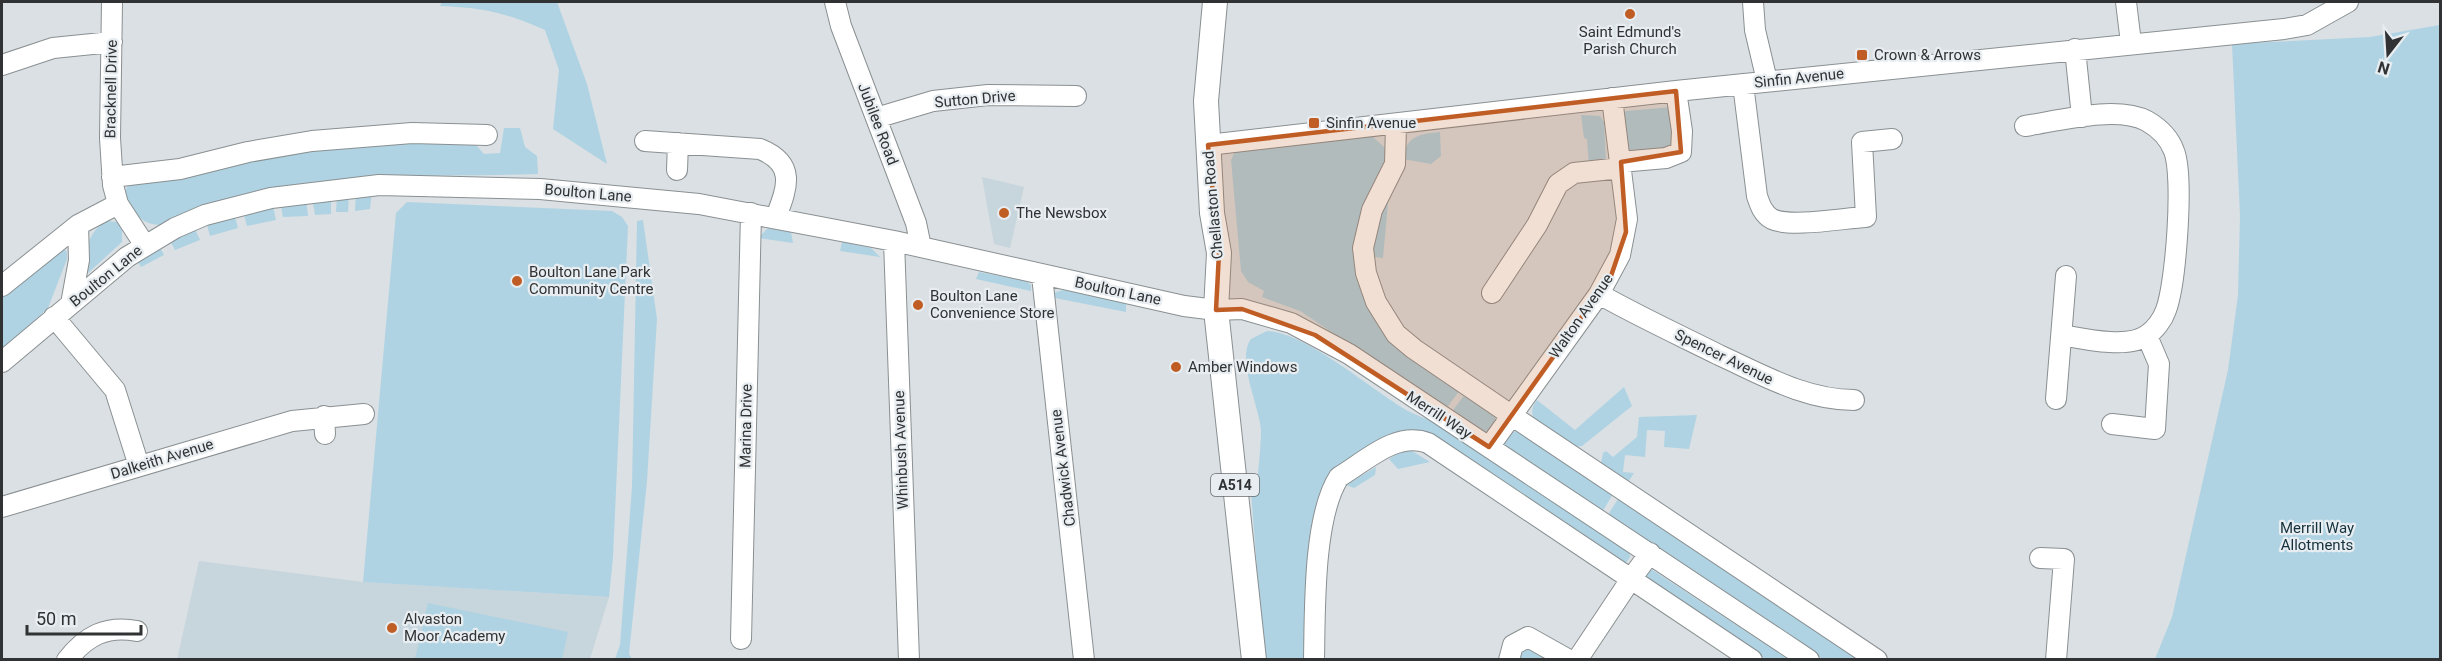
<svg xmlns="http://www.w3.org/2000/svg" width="2442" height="661" font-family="Roboto,sans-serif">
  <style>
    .built { fill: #c7d5dc }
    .green { fill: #afd3e3 }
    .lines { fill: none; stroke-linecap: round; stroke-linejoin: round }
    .minor-casing { stroke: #8a9092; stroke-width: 22 }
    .major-casing { stroke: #8a9092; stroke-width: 26 }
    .minor { stroke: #fff; stroke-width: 20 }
    .major { stroke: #fff; stroke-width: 24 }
    .marked { fill: #c05d24; fill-opacity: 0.2; stroke: #c05d24; stroke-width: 4.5; stroke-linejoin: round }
    .poi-dot { fill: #c05d24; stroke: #e7edf0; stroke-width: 2 }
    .labels { text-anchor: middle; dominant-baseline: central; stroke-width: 4.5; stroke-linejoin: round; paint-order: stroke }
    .shield { fill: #e7edf0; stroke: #676a6c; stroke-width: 1.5 }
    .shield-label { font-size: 14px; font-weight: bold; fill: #303233 }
    .poi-label { font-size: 15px; fill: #303233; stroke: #e7edf0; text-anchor: start }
    .street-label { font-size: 15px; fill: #303233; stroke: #e7edf0 }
    .park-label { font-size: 15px; fill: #14313d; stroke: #e7edf0 }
  </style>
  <rect width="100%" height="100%" fill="#dae0e3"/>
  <!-- built -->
  <path class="built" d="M982,177l42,10 -14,61 -16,-4z
    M199,561l164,21 246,15 -19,62 -413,1z"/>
  <!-- green -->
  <path class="green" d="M442,2h115l30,82 20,80 -54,-35 6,-59 -14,-40c-42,-18 -60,-22 -105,-24z
    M2440,25v634h-285l17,-42 56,-247 10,-75 2,-80 -8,-171 138,-7z
    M1672,107l5,39 -49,11 -4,-44 2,-2z
    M1581,115l19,1 4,6 2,39 -17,5 -2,-27 -3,-1z
    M504,128h16l5,19 12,9 1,18c-98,3 -199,-3 -295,21 -28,7 -55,19 -81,30 -20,1 -33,-15 -37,-33l3,-7 118,-27 110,-16 118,1 10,11 16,-1z
    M1440,132l1,24 -10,8 -28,-5c3,-23 16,-25 37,-27z
    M1370,134l16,15 2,9 -23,137 95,95 -14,19 -146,-98 -38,-14 2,-6 -16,-9 -7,-11 -10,-111 6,-13z
    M372,191l-2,18 -15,2 1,-19z
    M349,193l-1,19h-12l1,-17z
    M331,195v19l-16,1 -3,-18z
    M306,199l2,17 -25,1 -3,-16z
    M407,202l205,9 10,6 6,9 -15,331 -4,40 -246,-15 33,-369z
    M1379,202l9,1 -5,55 -17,-2z
    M273,206l3,14 -29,6 -4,-15z
    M234,213l4,15 -28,8 -4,-15z
    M643,220l14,99 -10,162 -18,173 3,5h-17l5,-14 12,-158 5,-266z
    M108,221l9,1 5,8v12l-34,31c-6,-18 1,-45 20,-52z
    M193,225l7,15 -25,10 -7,-13z
    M768,228l23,4 2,11 -35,-5z
    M842,242l29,6 9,9 -40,-6z
    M158,243l6,12 -23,12 -6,-10z
    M63,248l4,4v7l-19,49 -46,43v-58z
    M979,272l47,9 5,4v6l-55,-12z
    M1063,290l63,13v9l-71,-14 -4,-4z
    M1267,331c39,1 107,61 143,81 8,4 17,7 26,10l193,129 1,6 -5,7 -193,-127 -99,38 -24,184h-45l-13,-167 6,-6c1,-18 4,-37 4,-56 -1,-21 -25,-71 -10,-91z
    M1624,387l8,19 -50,40 -7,1 -40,-25c-4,-9 -4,-14 2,-22l38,30z
    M1465,394l31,23 -4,11 -7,7 -34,-22z
    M1697,415l-8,34 -25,-2 1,-16 -18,-1 -2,27 -20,-2 -2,17 11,1 -7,11 -23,-15 -3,-6 2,-10 3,-2 7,6 24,-20 2,-20z
    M1516,431l97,63 -12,20 -95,-65 -2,-5 5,-10z
    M1402,451h10l18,11 -32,7 -9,-10z
    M1376,467l-1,8 -21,13 -8,-3z
    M1618,499l244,160h-39l-217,-141z
    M1647,568l4,1 137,90h-22l-123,-81z
    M428,603l140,29 -6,27h-147z
    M1523,645l31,15h-39z"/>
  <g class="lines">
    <defs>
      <path id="minor" d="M112,2l-2,136 3,47 5,19 26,40
        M835,2l6,24 75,197 5,24
        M1753,2l2,28 12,51
        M2126,2l5,41
        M2075,49l7,68
        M2,65l51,-17 59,-6
        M1743,84l14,112c3,9 6,18 15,23 19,9 72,-1 94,-2l-4,-75 30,-3
        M876,118l57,-17 55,-6 88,1
        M1396,124l-1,40 -23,46 -9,38 3,25 10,29 20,32 18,15 97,66 366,245
        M2025,126c33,-5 91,-21 122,-5 12,7 22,16 27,30 10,25 2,132 -8,159 -3,9 -11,20 -19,25 -18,14 -63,4 -85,0
        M645,141l115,8c37,15 27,39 16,68
        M1208,145l468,-54 608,-62 23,-4 41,-23
        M1620,162l46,-4 15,-6 1,-21 -6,-40
        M677,170l1,-27
        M112,177l68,-8 68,-17 64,-11 100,-8 75,2
        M894,241l15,419
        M1042,276l42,384
        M2,286l76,-61 40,-21
        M1492,293l45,-68 21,-41 16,-11 47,-5
        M1599,294c39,22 80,41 120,61 44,20 86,45 135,45
        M71,304l8,-44 -1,-35
        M54,317l61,73 24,76
        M2,362l125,-105 48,-29 30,-13 66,-17 108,-13 161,4 159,15 195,37 290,65 32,4 26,-1 49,14 58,31 460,306
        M2056,399l10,-123
        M324,416l1,18
        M2112,424l43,5 4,-65 -12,-28
        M1489,447l110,-153 21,-39 7,-36 -15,-121
        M2,507l290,-86 72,-7
        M1650,553l-19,26 121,81
        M2040,558l24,1 -8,101
        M741,639l10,-426
        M67,660c19,-24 39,-35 70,-29
        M1314,660c1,-49 -1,-143 25,-183 27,-16 57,-46 89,-34l203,136 -54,81
        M1509,660l4,-15 15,-8 41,23"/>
      <path id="major" d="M1215,2l-9,99 6,112 7,40 -3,57 38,350"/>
    </defs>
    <!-- minor casing -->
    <use href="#minor" class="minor-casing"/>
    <!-- major casing -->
    <use href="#major" class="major-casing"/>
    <!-- minor -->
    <use href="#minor" class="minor"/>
    <!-- major -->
    <use href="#major" class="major"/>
  </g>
  <!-- marked area -->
  <path class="marked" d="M1676,91l5,61 -60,10 5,70 -15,44 -122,171 -174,-112 -73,-26 -26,1 3,-57 -11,-108z"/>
  <!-- markers -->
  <g class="poi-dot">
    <circle cx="1630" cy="14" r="6"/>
    <rect x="1856" y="49" width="12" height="12" rx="3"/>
    <rect x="1308" y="117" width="12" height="12" rx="3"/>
    <circle cx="1004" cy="213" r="6"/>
    <circle cx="517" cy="281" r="6"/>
    <circle cx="918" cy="305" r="6"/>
    <circle cx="1176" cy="367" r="6"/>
    <circle cx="392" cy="628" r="6"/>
  </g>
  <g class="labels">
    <!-- shield labels -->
    <rect class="shield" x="1211" y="474" width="48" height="22" rx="4.5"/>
    <g class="shield-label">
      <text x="1235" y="485">A514</text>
    </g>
    <!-- poi labels -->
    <g class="poi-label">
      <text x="1630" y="32" text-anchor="middle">Saint Edmund's<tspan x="1630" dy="17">Parish Church</tspan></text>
      <text x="1874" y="55">Crown &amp; Arrows</text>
      <text x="1326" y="123">Sinfin Avenue</text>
      <text x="1016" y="213">The Newsbox</text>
      <text x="529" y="272">Boulton Lane Park<tspan x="529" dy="17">Community Centre</tspan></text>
      <text x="930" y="296">Boulton Lane<tspan x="930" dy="17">Convenience Store</tspan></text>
      <text x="1188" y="367">Amber Windows</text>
      <text x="404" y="619">Alvaston<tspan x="404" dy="17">Moor Academy</tspan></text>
    </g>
    <!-- street labels -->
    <g class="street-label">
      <text transform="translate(1799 78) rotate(-6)">Sinfin Avenue</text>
      <text transform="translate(111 89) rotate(-89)">Bracknell Drive</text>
      <text transform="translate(975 99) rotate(-5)">Sutton Drive</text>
      <text transform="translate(878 124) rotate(69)">Jubilee Road</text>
      <text transform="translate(588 193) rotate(5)">Boulton Lane</text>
      <text transform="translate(1213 205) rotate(-95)">Chellaston Road</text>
      <text transform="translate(106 276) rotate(-39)">Boulton Lane</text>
      <text transform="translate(1118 291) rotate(12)">Boulton Lane</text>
      <text transform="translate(1581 316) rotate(-55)">Walton Avenue</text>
      <text transform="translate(1724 357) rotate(26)">Spencer Avenue</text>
      <text transform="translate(1439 415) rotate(33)">Merrill Way</text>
      <text transform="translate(746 426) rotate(-89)">Marina Drive</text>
      <text transform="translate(901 450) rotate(-92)">Whinbush Avenue</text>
      <text transform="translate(162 459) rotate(-17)">Dalkeith Avenue</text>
      <text transform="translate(1063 468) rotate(-97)">Chadwick Avenue</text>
    </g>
    <!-- park labels -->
    <g class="park-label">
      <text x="2317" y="528">Merrill Way<tspan x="2317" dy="17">Allotments</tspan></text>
    </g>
  </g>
  <!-- border -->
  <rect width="2442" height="661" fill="none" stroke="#303233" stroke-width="6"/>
  <!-- north arrow -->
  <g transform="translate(2388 54) rotate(197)" stroke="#e7edf0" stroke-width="4.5" paint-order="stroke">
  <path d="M0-4.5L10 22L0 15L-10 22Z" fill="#303233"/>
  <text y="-9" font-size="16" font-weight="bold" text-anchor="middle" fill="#303233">N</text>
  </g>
  <!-- scale -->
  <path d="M27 625v9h114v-9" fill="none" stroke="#303233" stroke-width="3"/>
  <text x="36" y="625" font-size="18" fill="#303233" stroke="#e7edf0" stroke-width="4.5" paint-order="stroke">50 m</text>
</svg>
